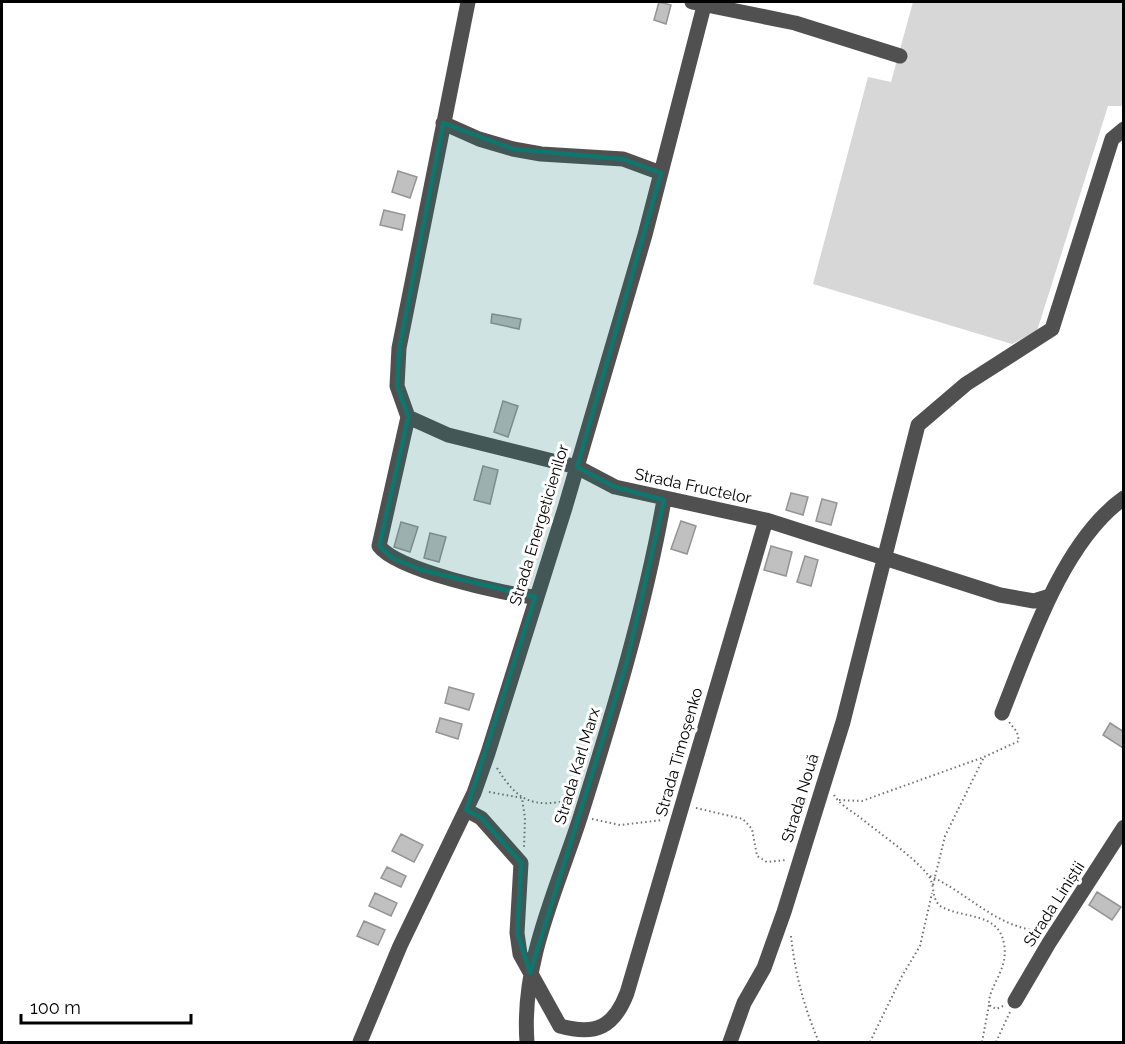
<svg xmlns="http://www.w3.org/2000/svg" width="1125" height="1044" font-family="Raleway,sans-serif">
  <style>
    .green { fill: #d7d7d7 }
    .building { fill: #c0c0c0; stroke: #949494; stroke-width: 1.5 }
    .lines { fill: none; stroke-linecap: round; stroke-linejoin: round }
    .path { stroke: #727272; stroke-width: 2; stroke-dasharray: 1.5 3; stroke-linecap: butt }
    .minor { stroke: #505050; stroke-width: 15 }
    .marked { fill: #0f766e; fill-opacity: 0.2; stroke: #0f766e; stroke-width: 4.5; stroke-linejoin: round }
    .labels { text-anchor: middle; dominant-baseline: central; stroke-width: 6; stroke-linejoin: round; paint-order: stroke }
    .street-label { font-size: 16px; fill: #000; stroke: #fff }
  </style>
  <rect width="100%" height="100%" fill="#fff"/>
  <!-- green -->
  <path class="green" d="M913,2h210v104h-15l-71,225 -25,13 -199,-60 55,-207 23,5z"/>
  <!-- building -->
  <path class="building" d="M659,2l12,3 -5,19 -12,-4z
    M398,171l19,6 -7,21 -18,-6z
    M384,210l21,5 -3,15 -22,-5z
    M492,314l29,5 -2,10 -28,-6z
    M503,401l15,5 -10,31 -14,-5z
    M483,466l15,4 -8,34 -16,-4z
    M791,493l17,4 -5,18 -17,-5z
    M822,499l15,4 -6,22 -15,-4z
    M681,521l15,5 -9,28 -16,-5z
    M401,522l17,5 -8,25 -16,-5z
    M430,533l16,4 -7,25 -15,-4z
    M771,546l21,6 -6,24 -22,-6z
    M805,556l13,4 -7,26 -14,-4z
    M449,687l25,7 -5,16 -24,-7z
    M440,718l22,6 -4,15 -22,-7z
    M1110,723l14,9 -1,16 -20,-13z
    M401,834l22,11 -9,17 -22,-11z
    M387,867l19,9 -5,11 -20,-9z
    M1097,892l24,15 -9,13 -23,-15z
    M375,893l22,10 -6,13 -22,-10z
    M364,921l21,9 -7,15 -21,-9z"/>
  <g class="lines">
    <!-- path -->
    <path class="path" d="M497,768c21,34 36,40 74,32
      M489,792l33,6 3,20 -1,30
      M834,795c5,9 16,15 24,21 20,16 55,40 70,59 8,10 2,25 14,32 22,12 57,5 62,37 5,26 -16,42 -15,61l7,4 7,-3
      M839,800l23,1 122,-44 35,-16 -2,-9 -8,-10
      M696,808l47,11 9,10 5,27 10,6 19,-2
      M592,819l28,6 43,-5
      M930,876c38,17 68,53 112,55
      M933,885l12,-49 39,-79
      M791,936c4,37 13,72 28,106
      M870,1042l32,-66 18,-30 12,-53
      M982,1042l7,-37
      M996,1042l14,-30"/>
    <!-- minor -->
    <path class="minor" d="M468,2l-69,346 -2,38 11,31 40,18 129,32 38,20 151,33 234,75 34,6 16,-5
      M692,2l103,21 105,33
      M443,123l36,16 34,10 28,5 82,5 38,14
      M408,417l-29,129c18,24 124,48 156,51
      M1002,713c27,-68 61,-172 122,-215
      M466,810l15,8 40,45 -4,70 3,21 40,72c36,10 54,1 67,-33l139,-473
      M1015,1001l34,-58 75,-116
      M360,1042l40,-96 74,-153 14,-40 77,-245 80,-273 60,-233
      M527,1042c-6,-79 29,-150 53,-224 33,-105 65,-210 84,-318
      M730,1042l14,-39 20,-35 20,-56 59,-190 75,-297 48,-41 86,-55 60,-190 12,-10"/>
  </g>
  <!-- marked area -->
  <path class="marked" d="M443,123l70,26 110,10 38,14 -84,294 38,20 49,13 -37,161 -97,312 -13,-40 4,-70 -40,-45 -15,-8 69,-213 -114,-27 -29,-12 -13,-12 29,-129 -11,-31 2,-38z"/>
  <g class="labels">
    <!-- street labels -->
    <g class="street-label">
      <text transform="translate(693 486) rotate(12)">Strada Fructelor</text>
      <text transform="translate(539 525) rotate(-73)">Strada Energeticienilor</text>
      <text transform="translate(679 752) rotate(-74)">Strada Timoșenko</text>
      <text transform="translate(577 766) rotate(-73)">Strada Karl Marx</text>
      <text transform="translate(800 798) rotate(-73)">Strada Nouă</text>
      <text transform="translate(1054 904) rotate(-57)">Strada Liniștii</text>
    </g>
  </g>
  <!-- border -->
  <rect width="1125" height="1044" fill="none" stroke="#000000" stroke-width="6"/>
  <!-- scale -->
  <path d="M21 1014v9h170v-9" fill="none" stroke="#000000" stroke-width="3"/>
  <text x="30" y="1014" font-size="18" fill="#000000" stroke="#ffffff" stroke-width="4.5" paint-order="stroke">100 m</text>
</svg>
